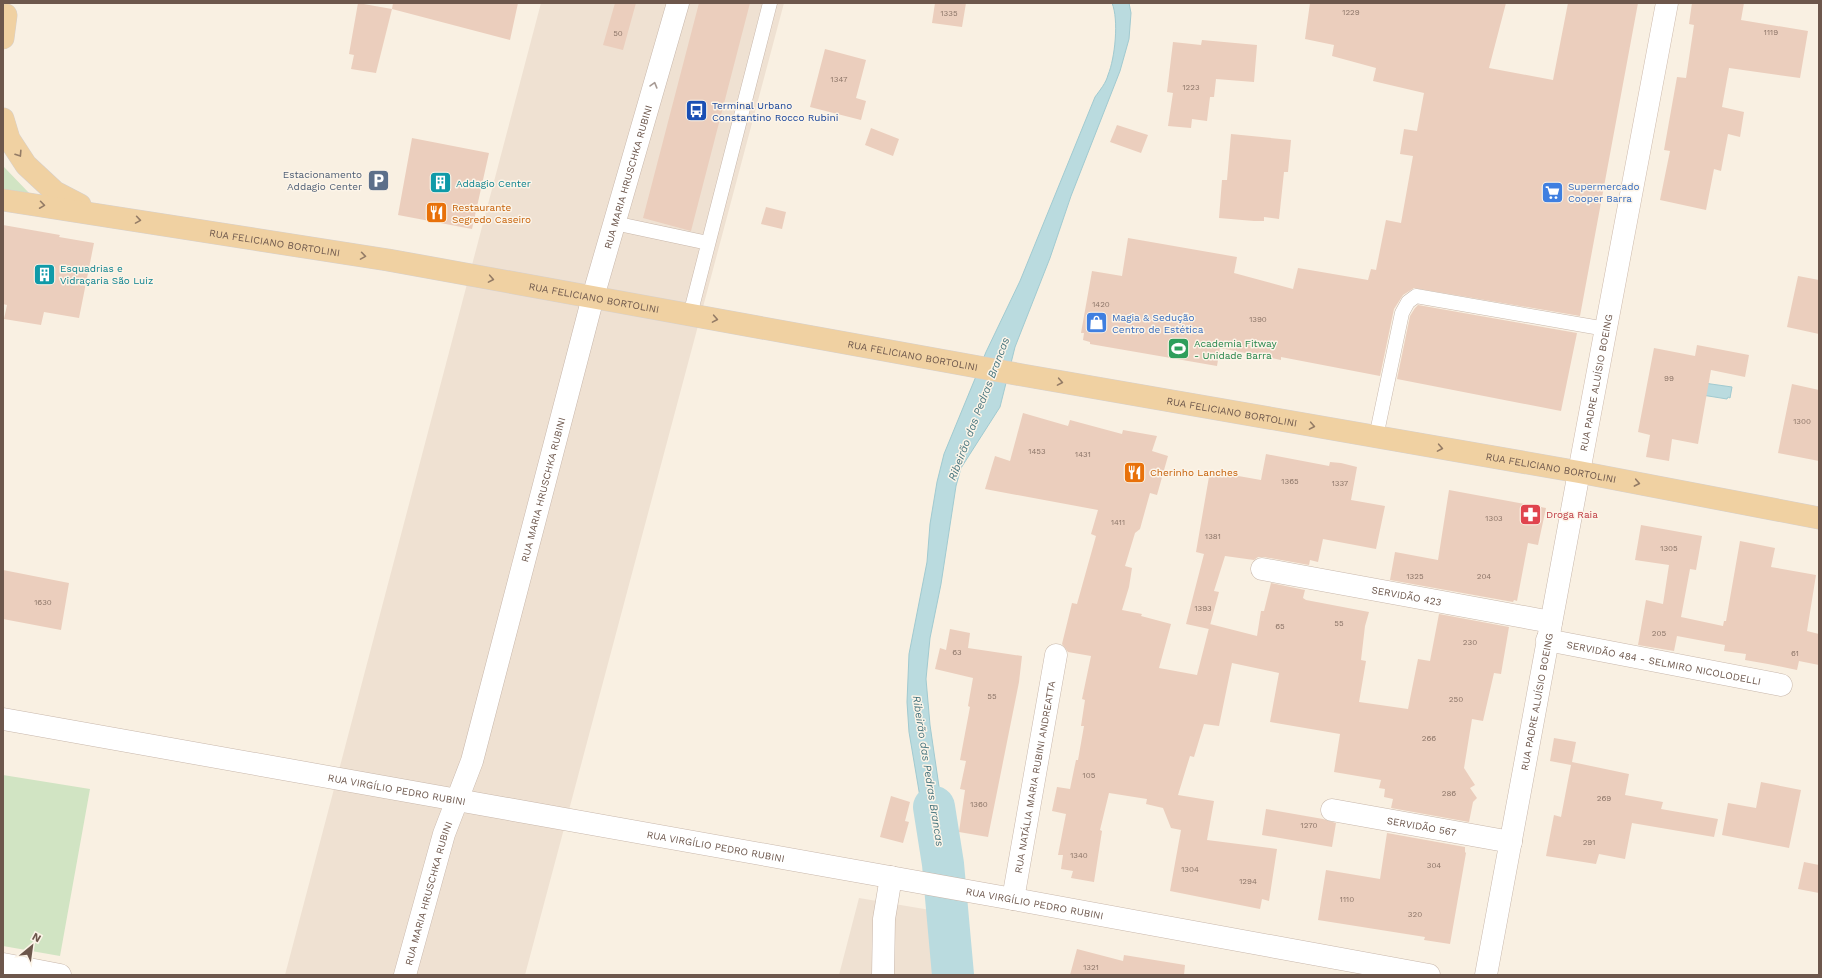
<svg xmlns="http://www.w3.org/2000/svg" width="1822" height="978" font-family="'Work Sans',sans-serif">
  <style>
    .residential { fill: #efe1d2 }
    .green { fill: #d1e4c3 }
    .water { fill: #badbdf; stroke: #a1cad0 }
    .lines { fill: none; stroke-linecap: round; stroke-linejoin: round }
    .river { stroke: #badbdf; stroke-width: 42 }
    .building { fill: #ebcebd }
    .lane-casing { stroke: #c8b7ab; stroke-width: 15 }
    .street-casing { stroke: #c8b7ab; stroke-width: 23 }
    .secondary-casing { stroke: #cdb9ab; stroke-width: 23 }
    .primary-casing { stroke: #d6d0cd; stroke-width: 23 }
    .lane { stroke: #fff; stroke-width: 14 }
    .street { stroke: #fff; stroke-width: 22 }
    .secondary { stroke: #fff; stroke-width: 22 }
    .primary { stroke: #f0d1a2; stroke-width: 22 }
    .oneway { stroke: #a79a94 }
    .oneway2 { stroke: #947c66 }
    .labels { text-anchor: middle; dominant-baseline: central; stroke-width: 3; stroke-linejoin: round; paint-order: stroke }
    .number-label { font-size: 8px; fill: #8c7568 }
    .transit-label { font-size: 10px; fill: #164399; stroke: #fcf4e8; text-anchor: start }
    .service-label { font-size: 10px; fill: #4e5e75; stroke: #fcf4e8; text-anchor: end }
    .street-label { font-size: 10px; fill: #6d574c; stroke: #fcf4e8 }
    .culture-label { font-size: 10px; fill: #0d838f; stroke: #fcf4e8; text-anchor: start }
    .shop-label { font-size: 10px; fill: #366cbe; stroke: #fcf4e8; text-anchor: start }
    .food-label { font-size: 10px; fill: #c56008; stroke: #fcf4e8; text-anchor: start }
    .leisure-label { font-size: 10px; fill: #27864d; stroke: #fcf4e8; text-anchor: start }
    .health-label { font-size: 10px; fill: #be3a42; stroke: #fcf4e8; text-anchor: start }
    .water-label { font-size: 11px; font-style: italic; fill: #48767f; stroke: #fcf4e8 }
  </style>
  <rect width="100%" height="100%" fill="#f9f0e2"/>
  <!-- residential -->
  <path class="residential" d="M541,3h243l-259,972h-240z
    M859,898l89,15 5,62h-114z"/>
  <!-- green -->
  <path class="green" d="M3,165l1,2 26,27 -27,-4z
    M3,775l87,14 -30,167 -57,-10z"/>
  <!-- water -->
  <path class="water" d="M1112,3h17l2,10 -2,26 -9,32 -49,125 -21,62 -35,89 -15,60 -39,61 -5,18 -15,98 -11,54 -4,41 4,46 13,89 11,51 -23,-3 -22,-130 -2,-30 2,-48 18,-92 3,-38 7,-42 7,-28 42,-102 34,-71 75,-184c5,-7 11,-14 13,-22 7,-17 11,-55 4,-72z
    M1704,383l28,4 -2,11 -2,-1 -1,2 -25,-4z
    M940,912l16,3 5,60h-17z"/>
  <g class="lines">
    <!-- river -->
    <path class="river" d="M934,807l9,57 10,111"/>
  </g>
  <!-- building -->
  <path class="building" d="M358,3l34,6 1,-6h125l-8,37 -118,-31 -16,64 -25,-4 3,-14 -5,-1z
    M615,3h21l-13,47 -20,-5z
    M699,3h51l-59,228 -48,-13z
    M935,3h31l-4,24 -30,-4z
    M1310,3h196l-17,65 64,12 15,-77h70l-58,313 -166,-28 -11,7 -9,14 -14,67 -99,-19v3l-61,-12 -3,18 -127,-22v-2l-7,-2 1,-7h-3l11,-62 30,5 6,-38 109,19 -3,16 59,16 5,-21 70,12 3,-11 5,1 10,-50 15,3 12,-67 -13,-2 4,-25 13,2 7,-38 -51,-12 3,-13 -44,-12 2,-11 -29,-6z
    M1692,3h52l-3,17 67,11 -8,47 -71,-10 -7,39 22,5 -4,25 -12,-3 -7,37 -7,-2 -8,41 -46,-10 10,-49 -6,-1 13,-73 9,1 8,-53 -5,-1z
    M1202,40l55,5 -3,37 -38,-3 -2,18h-4l-3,24 -15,-2 -1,9 -23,-2 5,-33 -6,-1 6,-50 28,3z
    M825,49l41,11 -10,38 10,3 -5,19 -51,-13z
    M1117,125l31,10 -7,18 -31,-11z
    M871,128l28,11 -6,17 -28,-11z
    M1231,134l60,6 -3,32h-4l-5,47 -15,-2v4h-10l-35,-3 3,-38h5z
    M412,138l77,15 -17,76 -74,-14z
    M766,207l20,5 -4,17 -21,-5z
    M3,225l57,10 -1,2 35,6 -15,75 -35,-6 -3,13 -37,-6 3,-14 -4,-1z
    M1798,276l21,4v54l-32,-7z
    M1418,305l159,28 -16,78 -164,-32 13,-63 5,-8z
    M1697,345l52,10 -4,22 -34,-7 -13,74 -26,-5 -3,22 -23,-4 4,-22 -12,-3 16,-84 41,8z
    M1792,384l27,6v71l-41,-8z
    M1023,413l45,13 2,-6 52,14 1,-4 34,6 -5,15 16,5 -11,39 -7,-2 -10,36 -5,4 -10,33 7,2 -3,19 -7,23 20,4 -1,2 30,8 -12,44 38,7 13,-51 47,12 4,-25h3l7,-28 34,7 -2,8 3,2 63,12 -4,14 -4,34 5,1 -7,41 49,7 10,-50 12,2 9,-47 70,13 -8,47 -7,-1 -11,48 -11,-2 -8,49 11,17 -5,3 7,10 -4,4 -4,20 -78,-14 2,-9 -9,-2 1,-8 -6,-1 2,-8 -47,-8 6,-38 -70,-12 9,-49 -47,-10 -13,63 -15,-2 -10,33 -4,-1 -12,39 36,6 -7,39 70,9 -8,52 -7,-2 -2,10 -90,-18 11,-61 -10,-2 -8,-20 -17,-4 1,-5 -38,-6 -9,37 2,1 -8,51 -23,-4 2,-7 -12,-2 2,-14h-5l8,-41 -14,-3 5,-24 13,2 6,-29h2l6,-34h-3l4,-26 -3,-1 9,-43 -23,-4 -6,-8 10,-41 5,1 19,-68 -5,-2 7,-24 -113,-21 10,-33 15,5z
    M1266,454l63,12 1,-4 11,1 16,4 -6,33 34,6 -9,43 -53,-10 -5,23 -8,-2 -1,5 -45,-8h-6l-4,3 -29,-4 -11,35 5,1 -10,37 -23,-5 18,-70 -8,-2 14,-81 51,9z
    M1449,490l97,18 -8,37 -10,-2 -11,58 -3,-1 -1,2 -123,-22 5,-28 43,8z
    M1641,525l61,11 -6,34 -6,-1 -9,48 42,9 1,-5h2l14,-80 35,7 -4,19 45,8 -9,56 12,3v31l-20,-4 -2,9 -29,-6 -23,-4 1,-6 -22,-3 1,-6 -48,-9 -3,15 -36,-6 8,-45 17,4 6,-39 -34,-5z
    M3,570l66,13 -8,47 -58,-11z
    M950,629l20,4 -2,15 54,8 -3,26 -31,155 -29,-5 6,-42 -5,-1 6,-28 -6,-1 10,-53 -2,-1 5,-28 -38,-9 5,-21 6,2z
    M1554,738l22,4 -4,20 57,12 -4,21 38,7 -2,7 57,10 -4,18 -82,-14 -7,36 -26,-5 -3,10 -50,-8 8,-41 7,2 10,-52 -21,-4z
    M1761,782l40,8 -12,58 -67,-13 6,-32 28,5z
    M891,796l19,6 -5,19 4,1 -6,21 -23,-6z
    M1266,809l57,10 13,4 -4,24 -70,-12z
    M1387,833l78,14v5l1,1 -16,91 -26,-4 1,-3 -107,-17 8,-50 54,9z
    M1804,862l15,3v28l-21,-4z
    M1077,949l46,12 1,-6 61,10 -1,10h-114z"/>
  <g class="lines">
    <defs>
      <path id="lane" d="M614,223l94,20
        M690,315l80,-312
        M1376,437l26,-124 6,-11 8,-6 190,33"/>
      <g id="street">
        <path id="s1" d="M1262,569l289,53"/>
        <path id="s2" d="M1547,640l234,45"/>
        <path id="s3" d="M3,719l1010,180 416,76"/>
        <path id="s4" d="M1332,810l179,32"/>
        <path id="s5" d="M1013,899l43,-244"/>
        <path d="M3,964l57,11"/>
        <path id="s6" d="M405,975l39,-141 28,-73 121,-464 85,-294"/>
        <path d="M883,975l1,-56 7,-42"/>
        <path id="s7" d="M1486,975l93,-503"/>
      </g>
      <g id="secondary">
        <path id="s8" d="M1579,472l88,-469"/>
      </g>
      <g id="primary">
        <path d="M3,38l3,-23"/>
        <path d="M3,119l6,20 17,26 29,27 25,13"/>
        <path id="s9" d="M3,200l385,60 634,115 557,97 240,46"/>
      </g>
    </defs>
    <!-- lane casing -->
    <use href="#lane" class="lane-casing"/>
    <!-- street casing -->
    <use href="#street" class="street-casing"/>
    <!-- secondary casing -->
    <use href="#secondary" class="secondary-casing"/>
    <!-- primary casing -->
    <use href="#primary" class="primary-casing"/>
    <!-- lane -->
    <use href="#lane" class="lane"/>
    <!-- street -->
    <use href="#street" class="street"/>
    <!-- secondary -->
    <use href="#secondary" class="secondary"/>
    <!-- primary -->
    <use href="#primary" class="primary"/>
  </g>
  <!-- one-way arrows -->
  <defs><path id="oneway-chevron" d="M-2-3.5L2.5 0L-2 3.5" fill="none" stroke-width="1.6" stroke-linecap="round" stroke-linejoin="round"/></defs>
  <use class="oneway" href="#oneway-chevron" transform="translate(654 85) rotate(-74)"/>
  <g class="oneway2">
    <use href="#oneway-chevron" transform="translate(19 154) rotate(57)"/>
    <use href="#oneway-chevron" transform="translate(42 205) rotate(8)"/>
    <use href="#oneway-chevron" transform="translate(138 220) rotate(9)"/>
    <use href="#oneway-chevron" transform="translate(363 256) rotate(9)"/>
    <use href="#oneway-chevron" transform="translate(491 279) rotate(10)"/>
    <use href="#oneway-chevron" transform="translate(715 319) rotate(10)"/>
    <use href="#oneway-chevron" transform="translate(1060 382) rotate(10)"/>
    <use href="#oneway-chevron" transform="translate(1312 426) rotate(10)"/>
    <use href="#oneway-chevron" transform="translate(1440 448) rotate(10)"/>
    <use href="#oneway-chevron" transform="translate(1637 483) rotate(11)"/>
  </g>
  <!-- icons -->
  <defs>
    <symbol id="bus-square" viewBox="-11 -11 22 22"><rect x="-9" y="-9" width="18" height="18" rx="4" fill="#1a4fb4" stroke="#fcf4e8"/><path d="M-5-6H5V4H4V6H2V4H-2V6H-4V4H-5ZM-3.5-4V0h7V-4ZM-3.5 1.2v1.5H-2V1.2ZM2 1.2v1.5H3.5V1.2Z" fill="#fff"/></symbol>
    <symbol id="parking-square" viewBox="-11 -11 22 22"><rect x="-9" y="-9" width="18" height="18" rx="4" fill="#5c6f8a" stroke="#fcf4e8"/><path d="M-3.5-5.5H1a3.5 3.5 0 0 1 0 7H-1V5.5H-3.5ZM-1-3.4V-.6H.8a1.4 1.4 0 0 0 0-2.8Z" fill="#fff"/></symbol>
    <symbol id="building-square" viewBox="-11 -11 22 22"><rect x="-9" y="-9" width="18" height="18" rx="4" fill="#0f9aa8" stroke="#fcf4e8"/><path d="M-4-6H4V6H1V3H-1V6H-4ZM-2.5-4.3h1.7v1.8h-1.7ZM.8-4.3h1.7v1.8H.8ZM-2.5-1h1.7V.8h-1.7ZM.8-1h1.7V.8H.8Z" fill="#fff"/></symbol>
    <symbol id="supermarket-square" viewBox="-11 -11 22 22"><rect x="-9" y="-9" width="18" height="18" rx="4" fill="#3f7fe0" stroke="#fcf4e8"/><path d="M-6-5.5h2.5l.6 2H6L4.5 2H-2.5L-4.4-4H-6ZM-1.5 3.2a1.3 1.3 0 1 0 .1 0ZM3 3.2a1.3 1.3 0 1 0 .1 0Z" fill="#fff"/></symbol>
    <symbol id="restaurant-square" viewBox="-11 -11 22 22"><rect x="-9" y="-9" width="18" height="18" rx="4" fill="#e8710a" stroke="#fcf4e8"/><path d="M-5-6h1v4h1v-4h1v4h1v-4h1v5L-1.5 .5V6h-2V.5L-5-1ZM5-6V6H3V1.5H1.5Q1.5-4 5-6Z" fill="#fff"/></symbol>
    <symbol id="shop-square" viewBox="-11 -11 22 22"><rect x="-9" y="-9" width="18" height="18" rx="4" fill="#3f7fe0" stroke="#fcf4e8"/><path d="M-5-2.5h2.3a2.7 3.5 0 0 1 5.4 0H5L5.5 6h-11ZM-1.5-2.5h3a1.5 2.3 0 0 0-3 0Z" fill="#fff"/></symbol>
    <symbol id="stadium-square" viewBox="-11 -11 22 22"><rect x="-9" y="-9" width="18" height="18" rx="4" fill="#2e9e5b" stroke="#fcf4e8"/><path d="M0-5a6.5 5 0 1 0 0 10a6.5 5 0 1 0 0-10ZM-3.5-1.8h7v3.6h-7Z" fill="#fff"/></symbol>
    <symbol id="pharmacy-square" viewBox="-11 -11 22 22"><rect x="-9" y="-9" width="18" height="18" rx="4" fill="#e0444e" stroke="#fcf4e8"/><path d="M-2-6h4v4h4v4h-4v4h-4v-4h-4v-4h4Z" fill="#fff"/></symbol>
  </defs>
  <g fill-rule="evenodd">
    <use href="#bus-square" x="684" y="98" width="25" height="25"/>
    <use href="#parking-square" x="366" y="168" width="25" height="25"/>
    <use href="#building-square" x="428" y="170" width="25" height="25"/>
    <use href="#supermarket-square" x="1540" y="180" width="25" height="25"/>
    <use href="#restaurant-square" x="424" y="200" width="25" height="25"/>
    <use href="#building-square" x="32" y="262" width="25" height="25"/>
    <use href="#shop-square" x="1084" y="310" width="25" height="25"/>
    <use href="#stadium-square" x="1166" y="336" width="25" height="25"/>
    <use href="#restaurant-square" x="1122" y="460" width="25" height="25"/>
    <use href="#pharmacy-square" x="1518" y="502" width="25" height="25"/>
  </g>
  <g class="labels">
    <!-- number labels -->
    <g class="number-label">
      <text x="1351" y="12">1229</text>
      <text x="949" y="13">1335</text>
      <text x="1771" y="32">1119</text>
      <text x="618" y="33">50</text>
      <text x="839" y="79">1347</text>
      <text x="1191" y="87">1223</text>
      <text x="1101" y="304">1420</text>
      <text x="1258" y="319">1390</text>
      <text x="1669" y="378">99</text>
      <text x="1802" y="421">1300</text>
      <text x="1037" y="451">1453</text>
      <text x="1083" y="454">1431</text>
      <text x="1290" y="481">1365</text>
      <text x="1340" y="483">1337</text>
      <text x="1494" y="518">1303</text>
      <text x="1118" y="522">1411</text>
      <text x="1213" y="536">1381</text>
      <text x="1669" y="548">1305</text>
      <text x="1415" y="576">1325</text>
      <text x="1484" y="576">204</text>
      <text x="43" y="602">1630</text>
      <text x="1203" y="608">1393</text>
      <text x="1339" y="623">55</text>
      <text x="1280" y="626">65</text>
      <text x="1659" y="633">205</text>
      <text x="1470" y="642">230</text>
      <text x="957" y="652">63</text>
      <text x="1795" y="653">61</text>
      <text x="992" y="696">55</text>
      <text x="1456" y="699">250</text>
      <text x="1429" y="738">266</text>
      <text x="1089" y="775">105</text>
      <text x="1449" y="793">286</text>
      <text x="1604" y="798">269</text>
      <text x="979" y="804">1360</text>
      <text x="1309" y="825">1270</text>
      <text x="1589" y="842">291</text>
      <text x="1079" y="855">1340</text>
      <text x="1434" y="865">304</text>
      <text x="1190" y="869">1304</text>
      <text x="1248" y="881">1294</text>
      <text x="1347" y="899">1110</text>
      <text x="1415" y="914">320</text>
      <text x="1091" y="967">1321</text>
    </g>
    <!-- transit labels -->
    <g class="transit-label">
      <text x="712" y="105">Terminal Urbano<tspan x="712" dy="12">Constantino Rocco Rubini</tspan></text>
    </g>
    <!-- service labels -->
    <g class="service-label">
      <text x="362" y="174">Estacionamento<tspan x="362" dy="12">Addagio Center</tspan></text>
    </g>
    <!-- street labels -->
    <g class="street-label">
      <text stroke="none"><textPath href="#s6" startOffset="829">RUA MARIA HRUSCHKA RUBINI</textPath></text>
      <text stroke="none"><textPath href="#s9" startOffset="275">RUA FELICIANO BORTOLINI</textPath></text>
      <text stroke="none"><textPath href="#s9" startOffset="599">RUA FELICIANO BORTOLINI</textPath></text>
      <text stroke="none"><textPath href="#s9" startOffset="923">RUA FELICIANO BORTOLINI</textPath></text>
      <text stroke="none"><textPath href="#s8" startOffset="91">RUA PADRE ALUÍSIO BOEING</textPath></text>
      <text stroke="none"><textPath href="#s9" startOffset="1247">RUA FELICIANO BORTOLINI</textPath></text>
      <text stroke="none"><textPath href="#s9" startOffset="1571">RUA FELICIANO BORTOLINI</textPath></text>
      <text stroke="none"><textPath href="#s6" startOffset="505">RUA MARIA HRUSCHKA RUBINI</textPath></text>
      <text stroke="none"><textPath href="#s1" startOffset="147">SERVIDÃO 423</textPath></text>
      <text stroke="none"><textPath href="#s2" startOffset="119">SERVIDÃO 484 - SELMIRO NICOLODELLI</textPath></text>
      <text stroke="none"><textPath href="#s7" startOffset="278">RUA PADRE ALUÍSIO BOEING</textPath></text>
      <text stroke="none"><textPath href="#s5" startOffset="124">RUA NATÁLIA MARIA RUBINI ANDREATTA</textPath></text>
      <text stroke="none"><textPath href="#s3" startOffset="400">RUA VIRGÍLIO PEDRO RUBINI</textPath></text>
      <text stroke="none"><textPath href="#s4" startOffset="91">SERVIDÃO 567</textPath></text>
      <text stroke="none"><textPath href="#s3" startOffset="724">RUA VIRGÍLIO PEDRO RUBINI</textPath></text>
      <text stroke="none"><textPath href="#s6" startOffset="85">RUA MARIA HRUSCHKA RUBINI</textPath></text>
      <text stroke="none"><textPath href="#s3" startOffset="1048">RUA VIRGÍLIO PEDRO RUBINI</textPath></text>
    </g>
    <!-- culture labels -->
    <g class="culture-label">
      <text x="456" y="183">Addagio Center</text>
      <text x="60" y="268">Esquadrias e<tspan x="60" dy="12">Vidraçaria São Luiz</tspan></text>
    </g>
    <!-- shop labels -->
    <g class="shop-label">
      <text x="1568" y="186">Supermercado<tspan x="1568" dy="12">Cooper Barra</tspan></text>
      <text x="1112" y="317">Magia &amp; Sedução<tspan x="1112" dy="12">Centro de Estética</tspan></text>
    </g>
    <!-- food labels -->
    <g class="food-label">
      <text x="452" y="207">Restaurante<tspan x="452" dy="12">Segredo Caseiro</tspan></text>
      <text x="1150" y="472">Cherinho Lanches</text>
    </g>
    <!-- leisure labels -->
    <g class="leisure-label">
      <text x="1194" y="343">Academia Fitway<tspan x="1194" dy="12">- Unidade Barra</tspan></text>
    </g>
    <!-- health labels -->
    <g class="health-label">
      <text x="1546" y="514">Droga Raia</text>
    </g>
    <!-- water labels -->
    <g class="water-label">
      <text transform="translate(979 409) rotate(-69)">Ribeirão das Pedras Brancas</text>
      <text transform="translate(928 771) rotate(81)">Ribeirão das Pedras Brancas</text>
    </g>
  </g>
  <!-- border -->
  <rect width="1822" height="978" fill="none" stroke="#6d574c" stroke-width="8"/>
  <!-- north arrow -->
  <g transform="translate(32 946) rotate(29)" stroke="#fcf4e8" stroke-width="3" paint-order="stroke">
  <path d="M0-3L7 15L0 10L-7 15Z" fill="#6d574c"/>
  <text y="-6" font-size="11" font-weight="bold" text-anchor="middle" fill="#6d574c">N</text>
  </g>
</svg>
